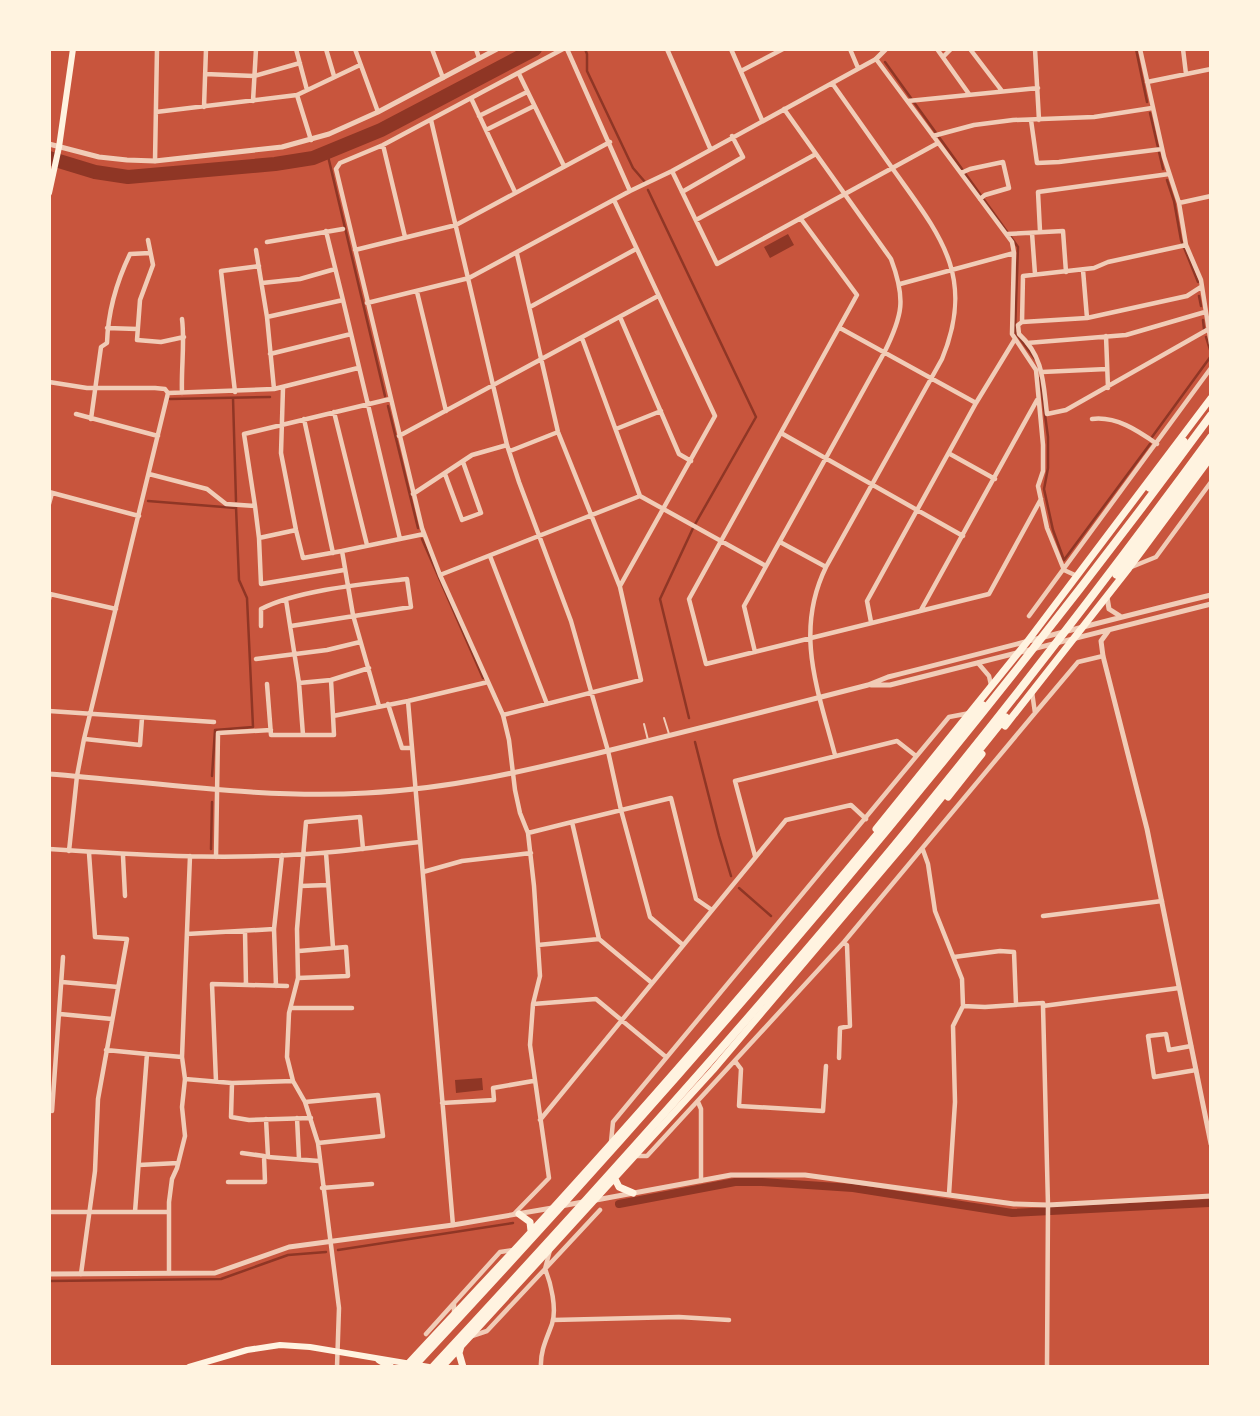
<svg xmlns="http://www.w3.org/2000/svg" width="1260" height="1416" font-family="'Golos Text',sans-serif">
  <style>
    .water { fill: #8f3625 }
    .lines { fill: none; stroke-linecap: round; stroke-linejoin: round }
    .stream { stroke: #8f3625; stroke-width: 2.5 }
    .canal { stroke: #8f3625; stroke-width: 8 }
    .river { stroke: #8f3625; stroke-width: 14 }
    .service { stroke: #f1ccb7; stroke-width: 2 }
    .minor { stroke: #f1ccb7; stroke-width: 4.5 }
    .tertiary { stroke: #f1ccb7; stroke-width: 5 }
    .secondary { stroke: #fff3e0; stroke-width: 6 }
    .trunk { stroke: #fff3e0; stroke-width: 7 }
    .motorway { stroke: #fff3e0; stroke-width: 8 }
  </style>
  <rect width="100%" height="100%" fill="#c8553d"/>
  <!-- water -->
  <path class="water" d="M788,234l6,11 -24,13 -6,-11z
    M482,1078l1,12 -27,3 -1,-13z"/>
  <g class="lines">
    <!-- stream -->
    <path class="stream" d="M585,49l2,5v17l9,19 37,78 12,14
      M1136,49l11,53
      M885,62l133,185 -3,85 20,27
      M1150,113l13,56
      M327,152l58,244
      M1167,180l7,21 7,39 17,42
      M648,190l108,227 -62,109 -34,73 29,119
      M1199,296l2,10
      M1203,320l1,9
      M1206,337l5,16
      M1040,378l8,59v31l-4,21 9,41 11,30 86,-116
      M233,398l3,103
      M170,399l100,-2
      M388,406l30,122
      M1152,437l59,-81
      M148,501l88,7
      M422,539l61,139
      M695,742l24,94 12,40
      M212,776l3,-46 38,-3 -6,-129 -8,-18 -3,-73
      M211,849l1,-47
      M739,888l32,28
      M338,1250l175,-27
      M49,1281l172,-2 67,-24 38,-3"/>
    <!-- canal -->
    <path class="canal" d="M619,1204l116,-22h27l91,6 159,25 197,-10"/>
    <!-- river -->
    <path class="river" d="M49,158l46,14 33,5 147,-13 38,-6 68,-28 154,-81"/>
    <!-- service -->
    <path class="service" d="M664,718l5,16
      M644,724l4,16"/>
    <!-- minor -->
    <path class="minor" d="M296,49l11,41
      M326,49l8,27
      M355,49l23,63
      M432,49l11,29
      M476,49l3,9
      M563,49l-180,96 -43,18 -4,6 86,359 18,47 63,140 6,25 6,50 5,23 8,20 6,53 6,90 -7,28 63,-5 70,58
      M567,49l63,142
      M667,49l43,99
      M731,49l31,71
      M850,49l8,19
      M937,49l32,45
      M970,49l32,42
      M1035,49l4,71
      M1140,49l24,108 15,46 7,42 15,35 10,64
      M1183,49l3,25
      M943,57l8,-8
      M741,71l42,-22
      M205,74l49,2 46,-13
      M519,74l45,92
      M1147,82l64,-13
      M832,83c21,30 42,59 63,89 45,63 81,105 47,187l-116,208c-32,65 -8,123 9,188
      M297,95l14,45
      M471,98l44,94
      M253,101l3,-52
      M908,101l130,-13
      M204,107l2,-58
      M156,112l141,-17 63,-30
      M479,116l48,-24
      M431,120l76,325 12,37 52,139 37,130 13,59 29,107 33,28
      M1031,120l6,43 22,-1 103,-13
      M486,130l48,-24
      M933,136l41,-11 39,-5 81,-3 58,-9
      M383,145l22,92
      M155,161l2,-112
      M672,171l45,93 221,-121
      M961,173l9,-4 33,-7 6,26 -24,7 -5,4
      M682,192l61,-35 -11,-21
      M614,200l101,216 -95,170
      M1179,203l32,-7
      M801,219l56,76 -168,304 17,65 283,-70 52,-95
      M696,220l120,-66
      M326,231l17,69
      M1040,231l-2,-39 131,-18
      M1032,233l3,41
      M1007,234l56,-3 3,41
      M148,240l5,25 -13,35 -3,40 24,2 23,-5
      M267,242l76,-13
      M1186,245l-78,17 -14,6 -71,8 -1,46 -4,3 1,9c25,23 24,48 28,80l19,-4 141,-80
      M256,250l11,67 7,72
      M355,250l101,-25 154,-83
      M1083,270l4,48
      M262,283l38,-4 35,-10
      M900,284l114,-31
      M417,292l29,119
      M367,303l102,-25 161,-87 42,-20 204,-112 136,183 2,11 -2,81 24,36 7,75v26l-5,15 9,42 17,42 13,6
      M530,307l106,-58
      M267,317l76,-17 57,239
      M620,317l59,137 12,7
      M1022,322l65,-4 100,-22 14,-9
      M107,328l30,1
      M840,328l136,75
      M1106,336l2,52
      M582,338l58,158
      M1027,343l99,-8 79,-23
      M270,354l81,-20
      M1042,372l65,-3
      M49,382l38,6h68l10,1 3,4 106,-4 84,-21
      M283,388l-2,65 15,77 7,28 39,-7 11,64 26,91
      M235,392l-14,-121 38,-5
      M182,393c-1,-25 3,-50 0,-74
      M334,412l33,133
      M76,414l82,22
      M91,419l10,-72 6,-4c1,-32 9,-60 23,-89l20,-1
      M304,419l29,134
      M1092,419c24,-3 45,11 65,25
      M616,429l45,-18
      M781,433l182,103
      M399,436l259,-140
      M510,451l48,-19
      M950,454l45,25
      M149,474l58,15 19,15 29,2 4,32 37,-8
      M445,474l17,46 19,-7 -18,-51
      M49,492l90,24
      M413,494l59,-39 35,-10
      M49,504l3,-11
      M255,506l-11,-72 146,-35
      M259,538l2,46 83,-14
      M780,542l46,25
      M342,551l82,-17
      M490,556l57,148
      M1129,568l27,-11 55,-75
      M440,575l200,-79 126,70
      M49,599l1,-5 66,15
      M286,600l13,83 4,52
      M921,610l116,-210
      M1029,616l182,-248
      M871,622l-4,-21 109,-198 39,-64
      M261,626v-17c37,-19 103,-25 146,-30l4,28 -120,19
      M755,652l-11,-46 140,-253c19,-38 22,-54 7,-94l-107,-150
      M256,659l71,-9 33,-8
      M978,663l11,13 2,9
      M299,683l32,-3
      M267,684l4,51h63l-1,-19 75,-15 80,-19
      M408,701l45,524
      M388,704l14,44h10
      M49,711l165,11
      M1035,713l43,-51 25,-6
      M503,715l138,-35 -21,-93 -62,-155 -41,-178
      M333,716l-2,-36 38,-12
      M85,739l55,6 2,-27
      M528,833l44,-11
      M49,849c86,6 172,11 258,5 38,-2 75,-8 113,-12
      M923,850l5,14 7,47 27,68 1,27 -10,20 2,76 -6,92
      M69,851l8,-75 7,-37 84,-346
      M326,853l7,95
      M123,856l2,40
      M755,856l-20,-75 162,-40 19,15
      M216,857l2,-124 53,-3
      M423,872l39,-11 69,-8
      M301,886l27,-1
      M1043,916l119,-15
      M245,931l1,54
      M187,934l87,-5
      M599,939l-27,-117 99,-24 25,101 16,11
      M538,945l61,-6 53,44
      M954,957l46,-6 14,1 2,52
      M298,978l50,-2 -2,-29 -47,4
      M62,982l56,5
      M276,986l-2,-57 8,-74
      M963,1006l22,1 58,-4v3l136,-18
      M1043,1006l5,199 -1,162
      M291,1008h61
      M60,1014l52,5
      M1191,1046l-22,4 -3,-16 -18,2 6,41 42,-7
      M106,1050l41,4
      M839,1058l1,-30 10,-2 -3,-81 -3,-2
      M735,1061l6,8 -2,37 84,5 3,-45
      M185,1079l47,4 61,-2
      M216,1081l-4,-97 75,2
      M232,1083l-1,34 18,3 62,-2
      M305,1102l73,-7 5,41 -65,7
      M698,1102l3,7v72
      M442,1103l52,-3 -1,-12 40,-7
      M52,1111l11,-154
      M297,1118l2,41
      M266,1119l2,38 51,4
      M540,1120l246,-300 65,-15 15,14
      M611,1142l2,-20 336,-405 21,-4
      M242,1153l22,3
      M637,1156h10l197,-214 191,-229 -3,-21
      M139,1165l39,-2
      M228,1182h37l-1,-26
      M322,1188l50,-4
      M49,1212h86
      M169,1212h-34l12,-158 35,3
      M514,1214l35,-36 -19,-133 3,-41
      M169,1273v-71l3,-23 5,-11 8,-32 -3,-29 3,-28 -3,-22 8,-201
      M81,1274l14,-103 3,-72 29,-160 -32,-2 -6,-84
      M454,1313v-10l46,-51 14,-2
      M553,1320l126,-3 50,3
      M426,1334l27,-30
      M469,1337l18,-6 58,-62 5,-19
      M337,1367l2,-59 -21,-165 -13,-41 -12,-21 -6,-24 2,-44 9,-35 -1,-49 9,-107 54,-5 3,32
      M541,1367c-1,-16 6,-29 11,-43 5,-15 -1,-41 -7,-55l55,-59"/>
    <!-- tertiary -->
    <path class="tertiary" d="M876,59l10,-10
      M49,144l50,13 28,3 28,1 127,-14 47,-13 49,-22 119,-63
      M1107,597l2,12 11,7
      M1109,630l-8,11 2,15 44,173 64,315
      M871,685h19l321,-81
      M49,774c105,8 211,25 317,19 84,-4 164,-23 245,-43 86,-21 171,-43 257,-65l20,-8c108,-27 215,-56 323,-82
      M596,1200l135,-25h74l209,29 34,1 163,-9
      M561,1206l22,-4
      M49,1274l166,-1 74,-26 164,-22 99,-17"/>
    <!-- secondary -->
    <path class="secondary" d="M49,193l10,-46 14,-98
      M189,1367l58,-17 33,-5 30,2 119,20"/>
    <!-- trunk -->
    <path class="trunk" d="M1149,488l35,-47
      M1116,575l95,-128
      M1005,726l124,-158 82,-111
      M948,797l34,-43
      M876,829l151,-187 184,-244
      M615,1179l4,8 14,6
      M519,1214l11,8 1,9
      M461,1346l-2,7 4,14
      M379,1360l12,7
      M405,1367c49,-53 99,-105 148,-159 149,-163 291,-332 430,-503
      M442,1367l271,-297 193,-228 100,-125"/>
    <!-- motorway -->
    <path class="motorway" d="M413,1367c285,-305 551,-616 798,-952
      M433,1367c158,-170 313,-342 461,-521 110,-133 215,-270 317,-409"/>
  </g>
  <!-- border -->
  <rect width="1260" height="1416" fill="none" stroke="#fff3e0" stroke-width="102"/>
</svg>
